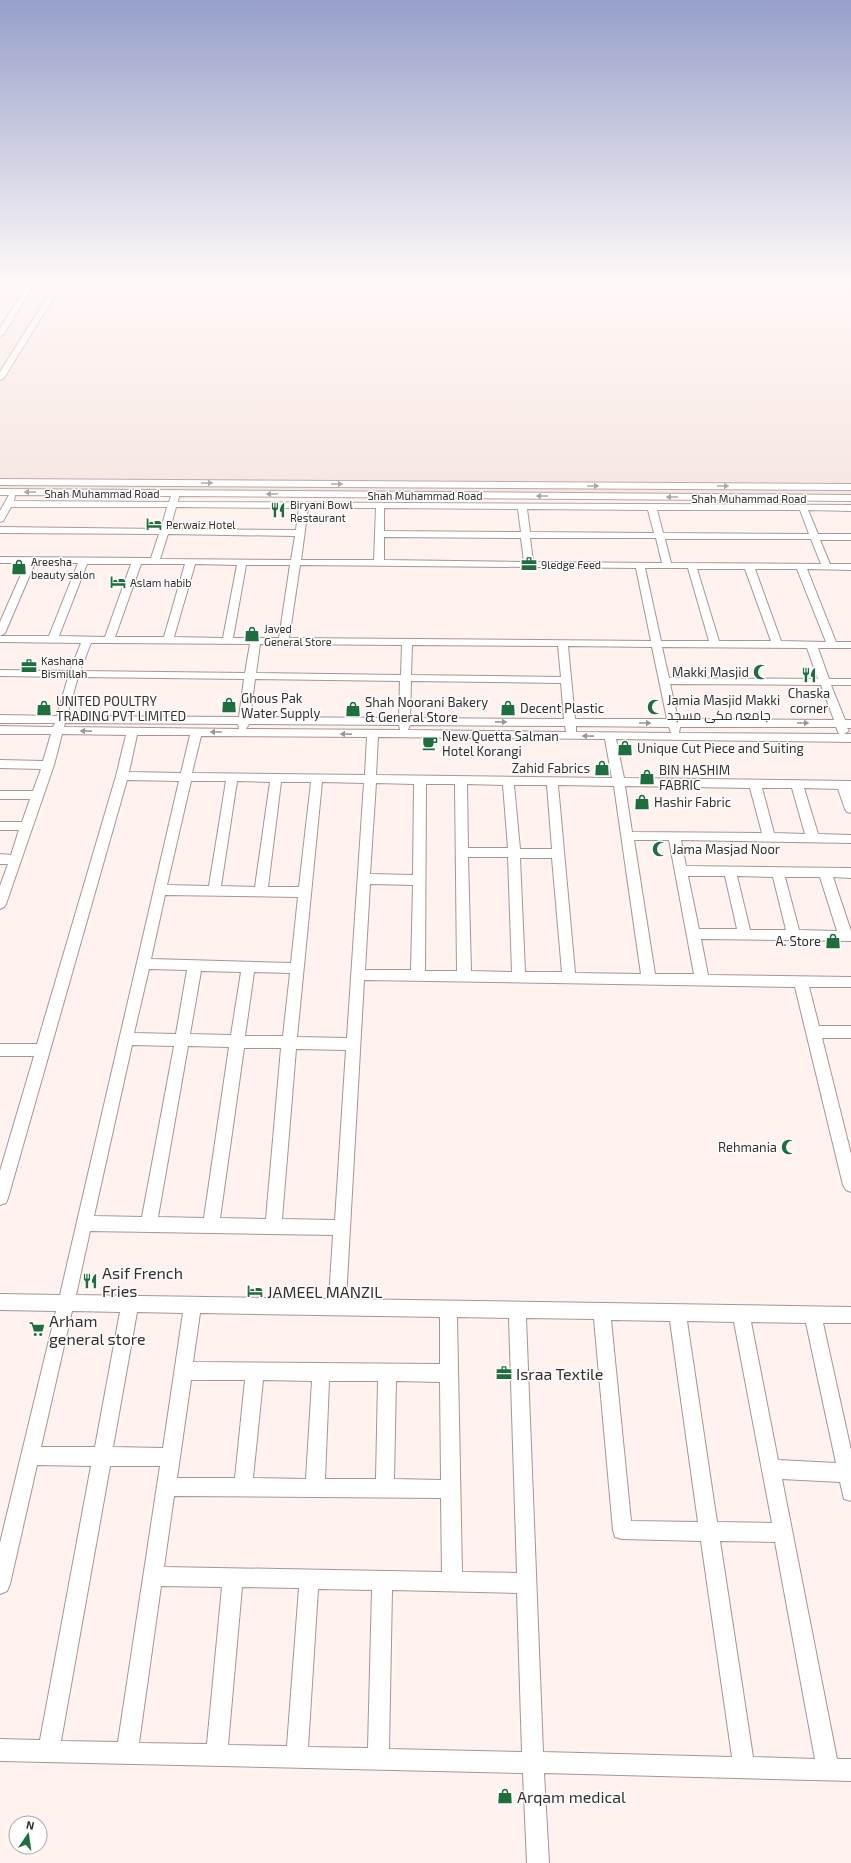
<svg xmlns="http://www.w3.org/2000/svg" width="851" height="1863" font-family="'Exo 2',Cairo,sans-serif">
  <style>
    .built { fill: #f5e2dd }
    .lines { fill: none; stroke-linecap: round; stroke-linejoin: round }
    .minor-casing { stroke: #a59692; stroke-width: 2 }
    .major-casing { stroke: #d2d1d1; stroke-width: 2 }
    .minor { fill: #fff; fill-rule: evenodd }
    .major { fill: #fed0d5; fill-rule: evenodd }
    .oneway { fill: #9a9696 }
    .labels { text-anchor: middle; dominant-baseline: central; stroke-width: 3; stroke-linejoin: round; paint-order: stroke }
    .far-street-label { font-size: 11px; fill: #342e2d; stroke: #fff }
    .far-poi-label { font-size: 11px; fill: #342e2d; stroke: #fff; text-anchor: start }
    .poi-label { font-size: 13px; fill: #342e2d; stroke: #fff; text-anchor: start }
    .near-poi-label { font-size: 16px; fill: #342e2d; stroke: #fff; text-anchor: start }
  </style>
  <rect width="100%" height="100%" fill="#fff2ef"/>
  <!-- built -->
  <path class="built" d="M0,281h851v215l-851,-8z"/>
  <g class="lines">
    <defs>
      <path id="minor" d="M228,281h6l-3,5 -2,1 -3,-2z
        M28,282l3,2v5l-27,45 -4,2v-8l25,-39v-5z
        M58,285l5,1 -6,6 -53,86 -4,2v-8l51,-81z
        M0,479l851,5v6l-851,-5z
        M0,489l851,6v6l-672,-5 -1,6 673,3v6l-43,-1 10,24h33v6h-31l10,24h21v6l-44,-1 29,73h15v6h-33l11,31h22v6h-20l14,35h6v8h-4l2,3 -5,3h7v8l-235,-3 8,39 227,3v32l-4,-1 -2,-3 -7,-20 -34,-1 14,46 33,1v8l-170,-3 5,26 165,2v10l-18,-1 18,54v10l-150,-2 7,36 143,2v10h-42l10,39h32v12h-29l29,116v38l-5,-2 -3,-5 -48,-198 -431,-7 -18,319 505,8v16h-28l28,127v51l-7,-2 -4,-17 -58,-3 55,280h14v22l-307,-8 5,90h-22l-4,-90 -523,-12v-22l40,1 51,-274 -54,-1 -27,119 -3,7 -7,3v-51l56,-232 -56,-1v-16l60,1 119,-514 -52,-1 -119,418 -2,5 -6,2v-34l34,-115h-34v-12h37l79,-268 10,-41 -64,-1 -8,31 -48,139 -2,3 -4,2v-23l8,-22h-8v-10l11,1 8,-25h-19v-8h22l8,-23h-30v-8h33l8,-22 -41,-1v-8l43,1 8,-27h-51v-8l53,1 2,-4h-55v-8l57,1 11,-39 -68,-1v-6l70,1 11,-28 -81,-1v-20l26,-59h-26v-6l151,1 8,-24 -159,-1v-6l161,2 6,-22h-156l-8,14 -3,1v-11l9,-16h-9zM15,495l156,1 -2,6 -155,-1zM176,507l123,1 -3,22 -126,-1zM308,508h68l-2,52h-73zM384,508l134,1 3,23 -137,-1zM527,509l121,1 6,23 -124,-1zM657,510h143l9,24 -146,-1zM168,534l127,2 -4,24 -131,-1zM384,537l137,1 3,24 -140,-2zM530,538h126l6,25 -129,-1zM665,539h146l10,25 -150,-1zM35,563h43l-29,73h-49l5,-3zM87,564h44l-26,73 -46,-1zM141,564h44l-21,73h-49zM195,564l42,1 -14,73 -49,-1zM246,565h44l-11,73h-46zM300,565l336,3 15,73 -362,-3zM645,568h43l21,73h-48zM697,569h48l26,72h-52zM755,569h42l29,73 -45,-1zM91,643h18l141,1 -5,29 -165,-2zM260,644l142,1 -1,30 -145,-2zM412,645l146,1 3,31 -150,-2zM568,646l84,1 15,72h-92zM662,647l145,1 11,31 -149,-1zM78,677l166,2 -5,38 -172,-1zM255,679l145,2 -1,37 -149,-1zM411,681l150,2 3,36 -154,-1zM670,684l151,1 13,35 -156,-1zM65,723l173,1 1,5 -175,-2zM249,724l150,1 1,5 -154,-1zM410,725l155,1 1,6 -158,-2zM576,726l93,1 2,6 -95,-1zM680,727h156l3,7h3l-163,-1zM137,735h53l-9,38 -52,-1zM201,736l166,1 -2,38 -173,-2zM378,737l227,2 7,39 -236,-3zM191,781h35l-17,105 -42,-1zM237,781l33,1 -15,105 -34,-1zM281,782h30l-12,105h-31zM322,782l42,1 -17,255 -50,-1zM376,783l38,1 -1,91 -43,-1zM426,784h29l2,187h-32zM467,784l36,1 5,63h-40zM514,785h33l5,64h-32zM558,785l56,1 27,188 -66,-1zM625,786l125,2 12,45 -130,-1zM762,788h30l13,46 -31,-1zM634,840h35l25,134h-39zM468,857h40l4,115 -41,-1zM520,858h32l10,114h-37zM688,876h37l12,53h-38zM737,876l36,1 13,53h-36zM785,877h35l17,54 -38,-1zM370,884l43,1 -2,85h-46zM165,895l133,2 -7,66 -140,-4zM149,969l38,1 -11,64 -42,-1zM201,971l40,1 -10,63 -41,-1zM254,972l36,1 -7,63h-38zM132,1045l42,1 -32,171 -48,-1zM188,1046l41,1 -25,171 -46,-1zM244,1048h37l-15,171 -46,-1zM296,1049l50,1 -11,170 -53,-1zM90,1231l243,4 -4,64 -253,-4zM72,1311l48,1 -25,135h-54zM137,1312l46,1 -20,135 -50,-1zM200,1313l240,4v47l-247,-2zM457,1317l52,1 8,255 -55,-1zM526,1318l68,1 19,211 2,7 7,2 79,2 31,216 -189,-5zM611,1320l59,1 28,201 -67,-1zM687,1321l47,1 38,201 -55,-1zM751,1322l55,1 30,140 -58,-3zM191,1380h54l-10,98h-58zM263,1380l49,1 -6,98 -53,-1zM329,1381h49l-2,98h-51zM396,1381l44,1 1,98 -47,-1zM110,1466h50l-42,276 -57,-1zM174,1496l267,2 1,74 -278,-5zM720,1541l55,1 40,217 -62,-2zM161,1586l61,1 -15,157 -68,-1zM242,1587l57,1 -12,158 -59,-1zM318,1589l54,1 -4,158 -60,-1zM392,1590l125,3 5,159 -133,-3z"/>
      <path id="major" d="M19,281h11l7,3 12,1 19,-4h29c-5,5 -14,2 -21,3 -19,4 -41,13 -57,-3z
        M233,281h575l43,4v6l-52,-5 -562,-2z"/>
    </defs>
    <!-- minor casing -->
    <use href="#minor" class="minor-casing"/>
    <!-- major casing -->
    <use href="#major" class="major-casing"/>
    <!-- minor -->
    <use href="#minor" class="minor"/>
    <!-- major -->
    <use href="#major" class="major"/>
  </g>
  <!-- one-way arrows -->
  <defs><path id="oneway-solid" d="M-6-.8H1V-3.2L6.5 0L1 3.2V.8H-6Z"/></defs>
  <g class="oneway">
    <use href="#oneway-solid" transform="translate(207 483)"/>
    <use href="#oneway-solid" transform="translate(337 484)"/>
    <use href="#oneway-solid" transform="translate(593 486)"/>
    <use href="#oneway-solid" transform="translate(723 486)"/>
    <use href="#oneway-solid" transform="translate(30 492) rotate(-180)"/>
    <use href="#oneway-solid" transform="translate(272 494) rotate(-180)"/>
    <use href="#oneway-solid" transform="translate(542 496) rotate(-180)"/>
    <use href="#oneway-solid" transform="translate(672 497) rotate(-180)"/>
    <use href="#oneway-solid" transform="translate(501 722) rotate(1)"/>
    <use href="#oneway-solid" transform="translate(645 723)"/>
    <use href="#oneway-solid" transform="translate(803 723)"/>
    <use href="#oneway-solid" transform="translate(86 731) rotate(-179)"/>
    <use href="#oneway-solid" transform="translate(216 732) rotate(-180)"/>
    <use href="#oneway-solid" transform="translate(346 734) rotate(-179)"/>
    <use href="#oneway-solid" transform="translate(588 736) rotate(-179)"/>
  </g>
  <!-- sky -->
  <linearGradient id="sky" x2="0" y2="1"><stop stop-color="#97a0ca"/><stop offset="0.52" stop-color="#fff9f8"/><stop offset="1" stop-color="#fff9f8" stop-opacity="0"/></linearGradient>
  <rect width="851" height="542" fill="url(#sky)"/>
  <!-- icons -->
  <defs>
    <symbol id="restaurant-bare" viewBox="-9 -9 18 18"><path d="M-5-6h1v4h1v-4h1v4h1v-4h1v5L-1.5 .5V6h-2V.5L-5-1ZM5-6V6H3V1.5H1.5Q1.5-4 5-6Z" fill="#1f6e3e" stroke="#fff" stroke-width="2.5" paint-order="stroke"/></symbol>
    <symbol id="hotel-bare" viewBox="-9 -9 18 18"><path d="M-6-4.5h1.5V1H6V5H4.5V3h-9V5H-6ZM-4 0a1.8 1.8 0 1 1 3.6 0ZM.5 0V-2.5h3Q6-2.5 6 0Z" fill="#1f6e3e" stroke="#fff" stroke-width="2.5" paint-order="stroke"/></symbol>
    <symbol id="office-bare" viewBox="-9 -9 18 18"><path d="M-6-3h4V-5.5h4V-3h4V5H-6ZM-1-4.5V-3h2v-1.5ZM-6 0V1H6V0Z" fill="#1f6e3e" stroke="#fff" stroke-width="2.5" paint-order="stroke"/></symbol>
    <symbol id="shop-bare" viewBox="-9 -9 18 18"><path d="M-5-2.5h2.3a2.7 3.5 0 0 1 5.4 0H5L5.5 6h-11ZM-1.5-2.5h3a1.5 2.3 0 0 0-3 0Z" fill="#1f6e3e" stroke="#fff" stroke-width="2.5" paint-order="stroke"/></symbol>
    <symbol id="mosque-bare" viewBox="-9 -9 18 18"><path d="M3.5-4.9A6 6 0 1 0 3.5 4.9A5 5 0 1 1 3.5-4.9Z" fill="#1f6e3e" stroke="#fff" stroke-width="2.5" paint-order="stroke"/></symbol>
    <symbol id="cafe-bare" viewBox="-9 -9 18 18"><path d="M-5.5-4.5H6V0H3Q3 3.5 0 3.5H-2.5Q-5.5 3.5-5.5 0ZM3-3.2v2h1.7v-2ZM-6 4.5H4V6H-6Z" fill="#1f6e3e" stroke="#fff" stroke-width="2.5" paint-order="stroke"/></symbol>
    <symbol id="supermarket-bare" viewBox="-9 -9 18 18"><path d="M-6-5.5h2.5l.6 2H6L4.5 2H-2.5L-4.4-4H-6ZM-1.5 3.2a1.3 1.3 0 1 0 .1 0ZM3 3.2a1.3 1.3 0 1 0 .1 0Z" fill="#1f6e3e" stroke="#fff" stroke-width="2.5" paint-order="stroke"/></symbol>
  </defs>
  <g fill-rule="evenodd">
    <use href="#restaurant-bare" x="267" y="499" width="22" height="22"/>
    <use href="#hotel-bare" x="143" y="513" width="22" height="22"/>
    <use href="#office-bare" x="518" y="553" width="22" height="22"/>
    <use href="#shop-bare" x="8" y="556" width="22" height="22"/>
    <use href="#hotel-bare" x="107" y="571" width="22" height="22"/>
    <use href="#shop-bare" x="241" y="623" width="22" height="22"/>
    <use href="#office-bare" x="18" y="655" width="22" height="22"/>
    <use href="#mosque-bare" x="750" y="661" width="22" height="22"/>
    <use href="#restaurant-bare" x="798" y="664" width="22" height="22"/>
    <use href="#shop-bare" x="218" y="694" width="22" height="22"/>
    <use href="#mosque-bare" x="644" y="696" width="22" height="22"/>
    <use href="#shop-bare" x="33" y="697" width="22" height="22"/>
    <use href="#shop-bare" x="497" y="697" width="22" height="22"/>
    <use href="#shop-bare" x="342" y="698" width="22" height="22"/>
    <use href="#cafe-bare" x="419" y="732" width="22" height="22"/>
    <use href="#shop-bare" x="614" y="737" width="22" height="22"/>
    <use href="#shop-bare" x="591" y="757" width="22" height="22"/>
    <use href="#shop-bare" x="636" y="766" width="22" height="22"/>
    <use href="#shop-bare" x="631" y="791" width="22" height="22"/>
    <use href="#mosque-bare" x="649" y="838" width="22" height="22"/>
    <use href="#shop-bare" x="822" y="930" width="22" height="22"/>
    <use href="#mosque-bare" x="778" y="1136" width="22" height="22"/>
    <use href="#restaurant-bare" x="79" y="1270" width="22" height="22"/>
    <use href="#hotel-bare" x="244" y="1280" width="22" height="22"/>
    <use href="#supermarket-bare" x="26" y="1318" width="22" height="22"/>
    <use href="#office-bare" x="493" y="1362" width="22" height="22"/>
    <use href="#shop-bare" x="494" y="1785" width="22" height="22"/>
  </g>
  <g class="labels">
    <!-- far-street labels -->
    <g class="far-street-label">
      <text x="102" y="493">Shah Muhammad Road</text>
      <text x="425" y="495">Shah Muhammad Road</text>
      <text x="749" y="498">Shah Muhammad Road</text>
    </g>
    <!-- far-poi labels -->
    <g class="far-poi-label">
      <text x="290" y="504">Biryani Bowl<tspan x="290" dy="13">Restaurant</tspan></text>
      <text x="166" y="524">Perwaiz Hotel</text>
      <text x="31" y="561">Areesha<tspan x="31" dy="13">beauty salon</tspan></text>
      <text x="541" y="564">9ledge Feed</text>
      <text x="130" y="582">Aslam habib</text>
      <text x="264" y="628">Javed<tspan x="264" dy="13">General Store</tspan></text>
      <text x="41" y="660">Kashana<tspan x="41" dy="13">Bismillah</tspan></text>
    </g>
    <!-- poi labels -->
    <g class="poi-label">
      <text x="749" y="672" text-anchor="end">Makki Masjid</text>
      <text x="809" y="693" text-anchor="middle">Chaska<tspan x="809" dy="15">corner</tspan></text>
      <text x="241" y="698">Ghous Pak<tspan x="241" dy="15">Water Supply</tspan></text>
      <text x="667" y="700">Jamia Masjid Makki<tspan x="667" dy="15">جامعہ مکی مسجد</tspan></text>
      <text x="56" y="701">UNITED POULTRY<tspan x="56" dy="15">TRADING PVT LIMITED</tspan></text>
      <text x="365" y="702">Shah Noorani Bakery<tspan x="365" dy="15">&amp; General Store</tspan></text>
      <text x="520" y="708">Decent Plastic</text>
      <text x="442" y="736">New Quetta Salman<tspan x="442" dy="15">Hotel Korangi</tspan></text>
      <text x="637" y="748">Unique Cut Piece and Suiting</text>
      <text x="590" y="768" text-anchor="end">Zahid Fabrics</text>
      <text x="659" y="770">BIN HASHIM<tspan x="659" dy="15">FABRIC</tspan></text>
      <text x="654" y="802">Hashir Fabric</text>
      <text x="672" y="849">Jama Masjad Noor</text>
      <text x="821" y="941" text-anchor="end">A. Store</text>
      <text x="777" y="1147" text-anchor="end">Rehmania</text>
    </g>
    <!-- near-poi labels -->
    <g class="near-poi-label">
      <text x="102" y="1272">Asif French<tspan x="102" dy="18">Fries</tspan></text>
      <text x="267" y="1291">JAMEEL MANZIL</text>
      <text x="49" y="1320">Arham<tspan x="49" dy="18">general store</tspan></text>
      <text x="516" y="1373">Israa Textile</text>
      <text x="517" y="1796">Arqam medical</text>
    </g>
  </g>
  <!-- north arrow -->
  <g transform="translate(28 1835) rotate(13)"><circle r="19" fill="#ffffff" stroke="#aeabab"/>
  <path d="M0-3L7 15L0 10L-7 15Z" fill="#1f6e3e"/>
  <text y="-6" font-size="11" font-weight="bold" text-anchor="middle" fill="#342e2d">N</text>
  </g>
</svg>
